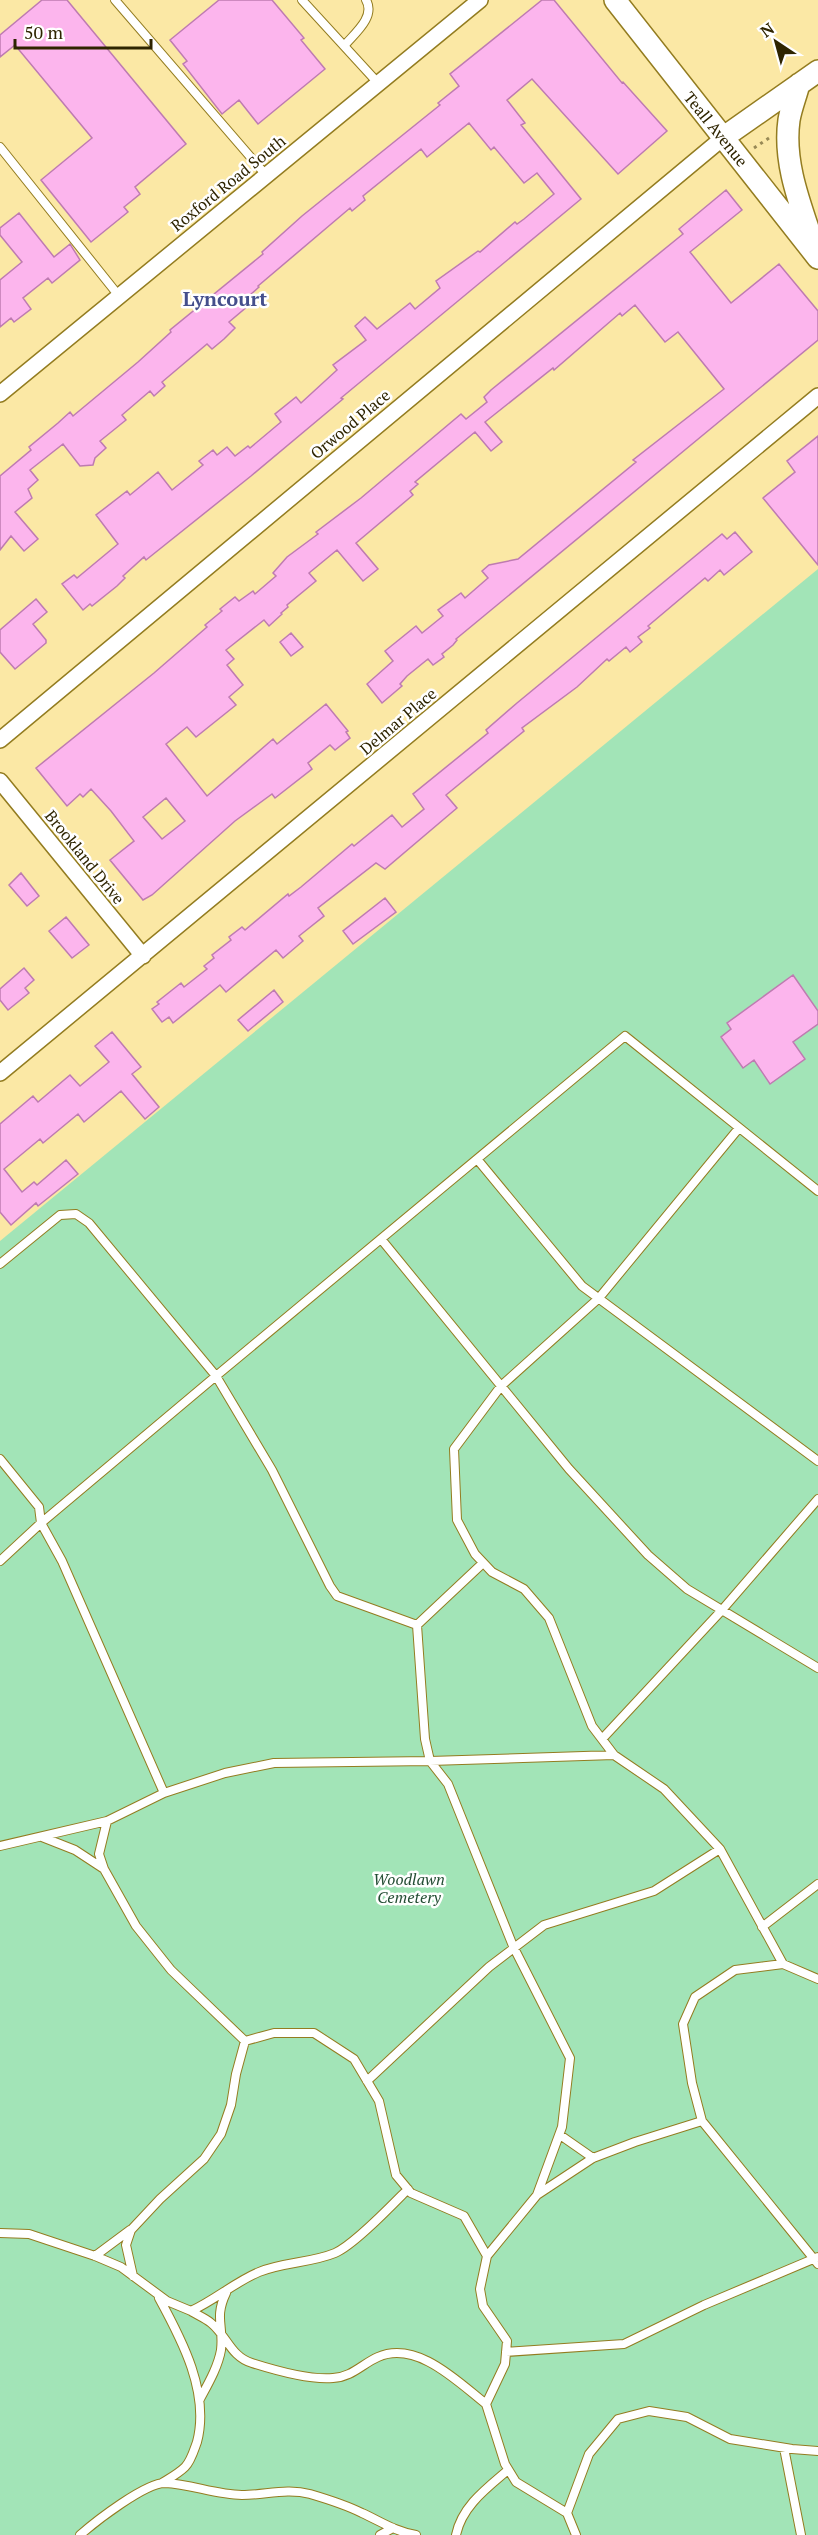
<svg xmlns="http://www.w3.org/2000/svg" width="818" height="2535" font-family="'PT Serif',serif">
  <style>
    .green { fill: #a2e4b7 }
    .building { fill: #fcb5ed; stroke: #be7bb1; stroke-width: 1.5; fill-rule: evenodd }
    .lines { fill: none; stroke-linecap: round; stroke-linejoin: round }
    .lane-casing { stroke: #937c20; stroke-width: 10 }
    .street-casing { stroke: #937c20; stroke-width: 18 }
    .secondary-casing { stroke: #937c20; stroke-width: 24 }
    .path { stroke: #988955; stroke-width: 3; stroke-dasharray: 3 4.5; stroke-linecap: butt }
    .lane { stroke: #fff; stroke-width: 8 }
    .street { stroke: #fff; stroke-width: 15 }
    .secondary { stroke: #fff; stroke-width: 21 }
    .labels { text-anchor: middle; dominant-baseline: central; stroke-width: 5; stroke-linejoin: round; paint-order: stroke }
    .street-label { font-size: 16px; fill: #2e2400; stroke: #fff }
    .park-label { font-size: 16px; font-style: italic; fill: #234d33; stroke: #fff }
    .quarter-label { font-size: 20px; font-weight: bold; fill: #454f8c; stroke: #fff }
  </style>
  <rect width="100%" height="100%" fill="#fbe8a5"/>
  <!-- green -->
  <path class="green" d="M818,569v1966h-818v-1294z"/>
  <!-- building -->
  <path class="building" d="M42,0h25l119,144 -51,43 5,7 -16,13 4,5 -37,30 -50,-62 51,-42 -77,-93 -15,12v-22z
    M219,0h53l32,38 -3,2 24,29 -67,55 -19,-24 -17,14 -39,-50 4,-3 -17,-21z
    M542,0h12l68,83 1,-1 44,49 -49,43 -86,-95 -25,21 18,23 -4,2 60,74 -240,199 2,1 -92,77 -105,84 -2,-3 -21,19 2,2 -8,8 -25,20 -2,-2 -7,6 -21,-26 12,-9 3,3 41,-34 -22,-29 31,-24 3,4 28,-23 14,18 31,-25 -4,-4 14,-11 4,5 10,-8 8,9 13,-10 2,2 31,-26 -6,-8 21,-17 5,6 36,-33 -4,-5 33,-25 -11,-14 10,-9 12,12 33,-26 5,6 25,-21 -4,-7 42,-30 2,1 35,-30 2,2 7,-5 30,-25 -17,-21 -13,10 -30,-36 -3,3 -22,-27 -42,34 -6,-8 -58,47 2,4 -13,11 -2,-3 -92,78 1,1 -9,8 5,5 -26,22 6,6 -11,11 -12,10 -5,-5 -45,38 3,4 -11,10 -4,-5 -28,24 4,5 -26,21 6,7 -11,10 -2,7 -13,1 -17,-22 -33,26 8,10 -10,9 4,9 -17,14 23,27 -14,12 -13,-15 -11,14v-74l31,-26 -2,-3 29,-24 12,-11 3,4 65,-54 33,-30 -1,-2 93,-76 -1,-2 40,-36 138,-111 -2,-2 21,-17 -9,-12z
    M726,190l16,20 -52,42 41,51 48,-39 39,47v29l-362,299 1,1 -4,5 -11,9 2,3 -11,8 -5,-6 -21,17 -7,8 2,2 -20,17 -15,-19 26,-23 -8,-10 31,-25 6,7 21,-17 -5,-6 23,-17 4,5 23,-20 -6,-7 7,-6 29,-6 118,-97 -3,-2 91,-71 -46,-57 -13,10 -30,-37 -13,11 -2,-3 -66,57 -1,-2 -68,54 17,20 -11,9 -16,-19 -60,50 3,2 -8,7 3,4 -57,48 22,26 -15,12 -26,-31 -28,23 7,8 -29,24 1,2 -7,6 1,1 -13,12 -5,-6 -38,30 8,9 -7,6 16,20 -14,12 7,8 -40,32 -9,-10 -21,17 41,52 66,-57 4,5 49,-40 22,27 -2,1 4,6 -15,12 -5,-5 -22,18 4,6 -37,29 -3,-4 -37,27 -83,74 -9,5 -33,-40 24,-19 -23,-30 -20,-22 -8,8 -3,-3 -13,12 -31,-38 118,-95 53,-46 -2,-2 17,-14 -2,-2 15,-12 4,4 14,-10 2,3 21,-18 -3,-3 14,-16 31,-23 -2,-2 45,-34 100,-84 5,5 21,-17 -3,-5 7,-7 192,-156 -4,-5zM166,798l19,23 -23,18 -19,-22z
    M19,213l35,44 16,-13 10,16 -28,23 -4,-5 -25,20 8,11 -17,13 -3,-4 -11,9v-47l22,-18 -22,-27v-7z
    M818,436v129l-55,-67 32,-26 -8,-11z
    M735,532l17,20 -28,23 -4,-5 -12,11 -3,-3 -57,48 2,2 -12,9 4,5 -12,10 -4,-5 -17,14 -2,-2 -30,28 -55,41 2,3 -78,64 11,13 -72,61 -9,-6 -58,45 6,8 -25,20 4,5 -20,17 -7,-8 -50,42 -6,-7 -47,38 -4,-6 -7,5 -10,-13 7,-5 -2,-2 24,-19 3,4 23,-18 -3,-3 10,-8 -2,-3 19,-15 -2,-3 13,-10 3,3 43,-36 1,2 12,-9 51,-43 2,2 38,-31 10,12 22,-18 -11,-15 75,-61 -2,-3 31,-27 205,-169 5,5z
    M36,599l11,13 -14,12 13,16v3l-31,26 -15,-17v-22z
    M291,633l12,14 -12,9 -11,-14z
    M21,873l18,23 -12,10 -18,-21z
    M385,898l11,14 -43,32 -10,-13z
    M66,917l23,28 -17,13 -23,-27z
    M24,968l10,12 -9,8 4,5 -21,17 -8,-10v-11z
    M793,975l25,36v13l-25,18 12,17 -35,25 -16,-24 -11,8 -22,-31 10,-8 -4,-6z
    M274,990l9,12 -35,29 -10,-11z
    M112,1032l29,35 -9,7 27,33 -14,12 -24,-28 -37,31 -6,-8 -35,29 -3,-4 -36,30 18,23 12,-10 3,3 29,-25 12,14 -40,32 -2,-3 -25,22 -11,-13v-88l33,-28 5,6 32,-27 10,11 29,-24 -14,-16z"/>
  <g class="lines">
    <defs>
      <path id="lane" d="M115,0l151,175
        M302,0l76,83
        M344,46c10,-12 32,-29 22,-46
        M0,147l119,149
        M477,1159l105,127 236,175
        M381,1239l188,230 79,86 39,34 131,79
        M0,1264l60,-49 16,-1 13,9 127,153 409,-340 193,155
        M0,1459l39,48 2,16 21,38 102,232 61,-20 49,-10 156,-2 18,23 65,162 57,112 -8,69 -25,68 -50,61
        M0,1561l41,-38 175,-147 56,94 58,116 7,10 80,29 8,114 5,22 184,-6 50,34 56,60 63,115 35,15
        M417,1625l66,-62
        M602,1739l120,-129 96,-111
        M614,1755l-22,-29 -43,-108 -25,-29 -32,-17 -17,-18 -18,-34 -3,-71 47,-63 98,-88 140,-170
        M107,1821l-8,33 5,15 32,57 35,44 74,71 29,-8h40l40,26 25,42 17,74 15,18 53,23 23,40 -7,33 3,17 24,35 -2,23 -19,40 19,60 11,18 51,31 9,22
        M42,1837l33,13 29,19
        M0,1846l107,-25 57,-28
        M762,1927l56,-43
        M367,2081l122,-114 55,-42 110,-34 66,-42
        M702,2121l116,143
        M560,2135l33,23
        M537,2195l56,-37 42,-16 67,-21 -10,-38 -9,-59 12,-27 40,-27 48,-6
        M0,2233l29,1 66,22 26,11 46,34 24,10c24,-11 44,-29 68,-39 24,-10 52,-9 76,-19 19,-8 57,-48 73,-64
        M95,2256l35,-26
        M133,2276l-7,-31 5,-15 29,-31 44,-40 17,-25 10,-29 5,-31 9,-33
        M159,2298c23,42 51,95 38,144 -3,8 -6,19 -12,25 -6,6 -15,11 -23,16
        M191,2311c6,4 14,7 20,12 16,13 20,34 41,40 22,7 59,17 81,15 19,-1 29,-14 45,-21 39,-17 80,25 108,47
        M506,2352l118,-8 80,-39 114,-48
        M200,2399c8,-15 18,-32 21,-49 3,-24 -7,-32 5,-57
        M784,2448l17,87
        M567,2513l22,-59 29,-35 31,-8 38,6 43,22 62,10 26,2
        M80,2535c16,-14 65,-52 85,-52 26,1 51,12 77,12 23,0 45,-7 68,-1 17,5 36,11 52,19 18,8 34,19 54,22
        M380,2535l13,-7
        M456,2535c6,-29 31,-47 52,-65"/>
      <path id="street" d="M0,394l480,-394
        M0,740l724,-603
        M0,781l143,175
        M0,1073l818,-677"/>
      <path id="secondary" d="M615,0l203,258
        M799,84c-3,12 -8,24 -10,36 -6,42 11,84 24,123
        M724,137l94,-66"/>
    </defs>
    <!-- lane casing -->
    <use href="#lane" class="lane-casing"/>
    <!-- street casing -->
    <use href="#street" class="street-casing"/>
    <!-- secondary casing -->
    <use href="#secondary" class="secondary-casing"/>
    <!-- path -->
    <path class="path" d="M754,148l15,-10"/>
    <!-- lane -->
    <use href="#lane" class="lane"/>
    <!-- street -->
    <use href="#street" class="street"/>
    <!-- secondary -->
    <use href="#secondary" class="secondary"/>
  </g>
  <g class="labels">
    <!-- street labels -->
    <g class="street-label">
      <text transform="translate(716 129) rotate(51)">Teall Avenue</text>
      <text transform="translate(228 183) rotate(-39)">Roxford Road South</text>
      <text transform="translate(350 424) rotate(-40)">Orwood Place</text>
      <text transform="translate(398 721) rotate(-40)">Delmar Place</text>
      <text transform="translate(85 857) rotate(51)">Brookland Drive</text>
    </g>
    <!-- park labels -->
    <g class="park-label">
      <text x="409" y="1879">Woodlawn<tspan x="409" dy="18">Cemetery</tspan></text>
    </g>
    <!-- quarter labels -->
    <g class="quarter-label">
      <text x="225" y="298">Lyncourt</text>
    </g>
  </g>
  <!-- north arrow -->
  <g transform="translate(776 42) rotate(324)" stroke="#ffffff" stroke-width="4.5" paint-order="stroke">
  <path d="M0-4.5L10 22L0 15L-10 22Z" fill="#2e2400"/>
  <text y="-9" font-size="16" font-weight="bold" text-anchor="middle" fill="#2e2400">N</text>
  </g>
  <!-- scale -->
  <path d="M15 39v9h136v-9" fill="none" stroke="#2e2400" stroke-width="3"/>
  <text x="24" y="39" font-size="18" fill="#2e2400" stroke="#ffffff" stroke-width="4.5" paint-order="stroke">50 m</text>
</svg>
